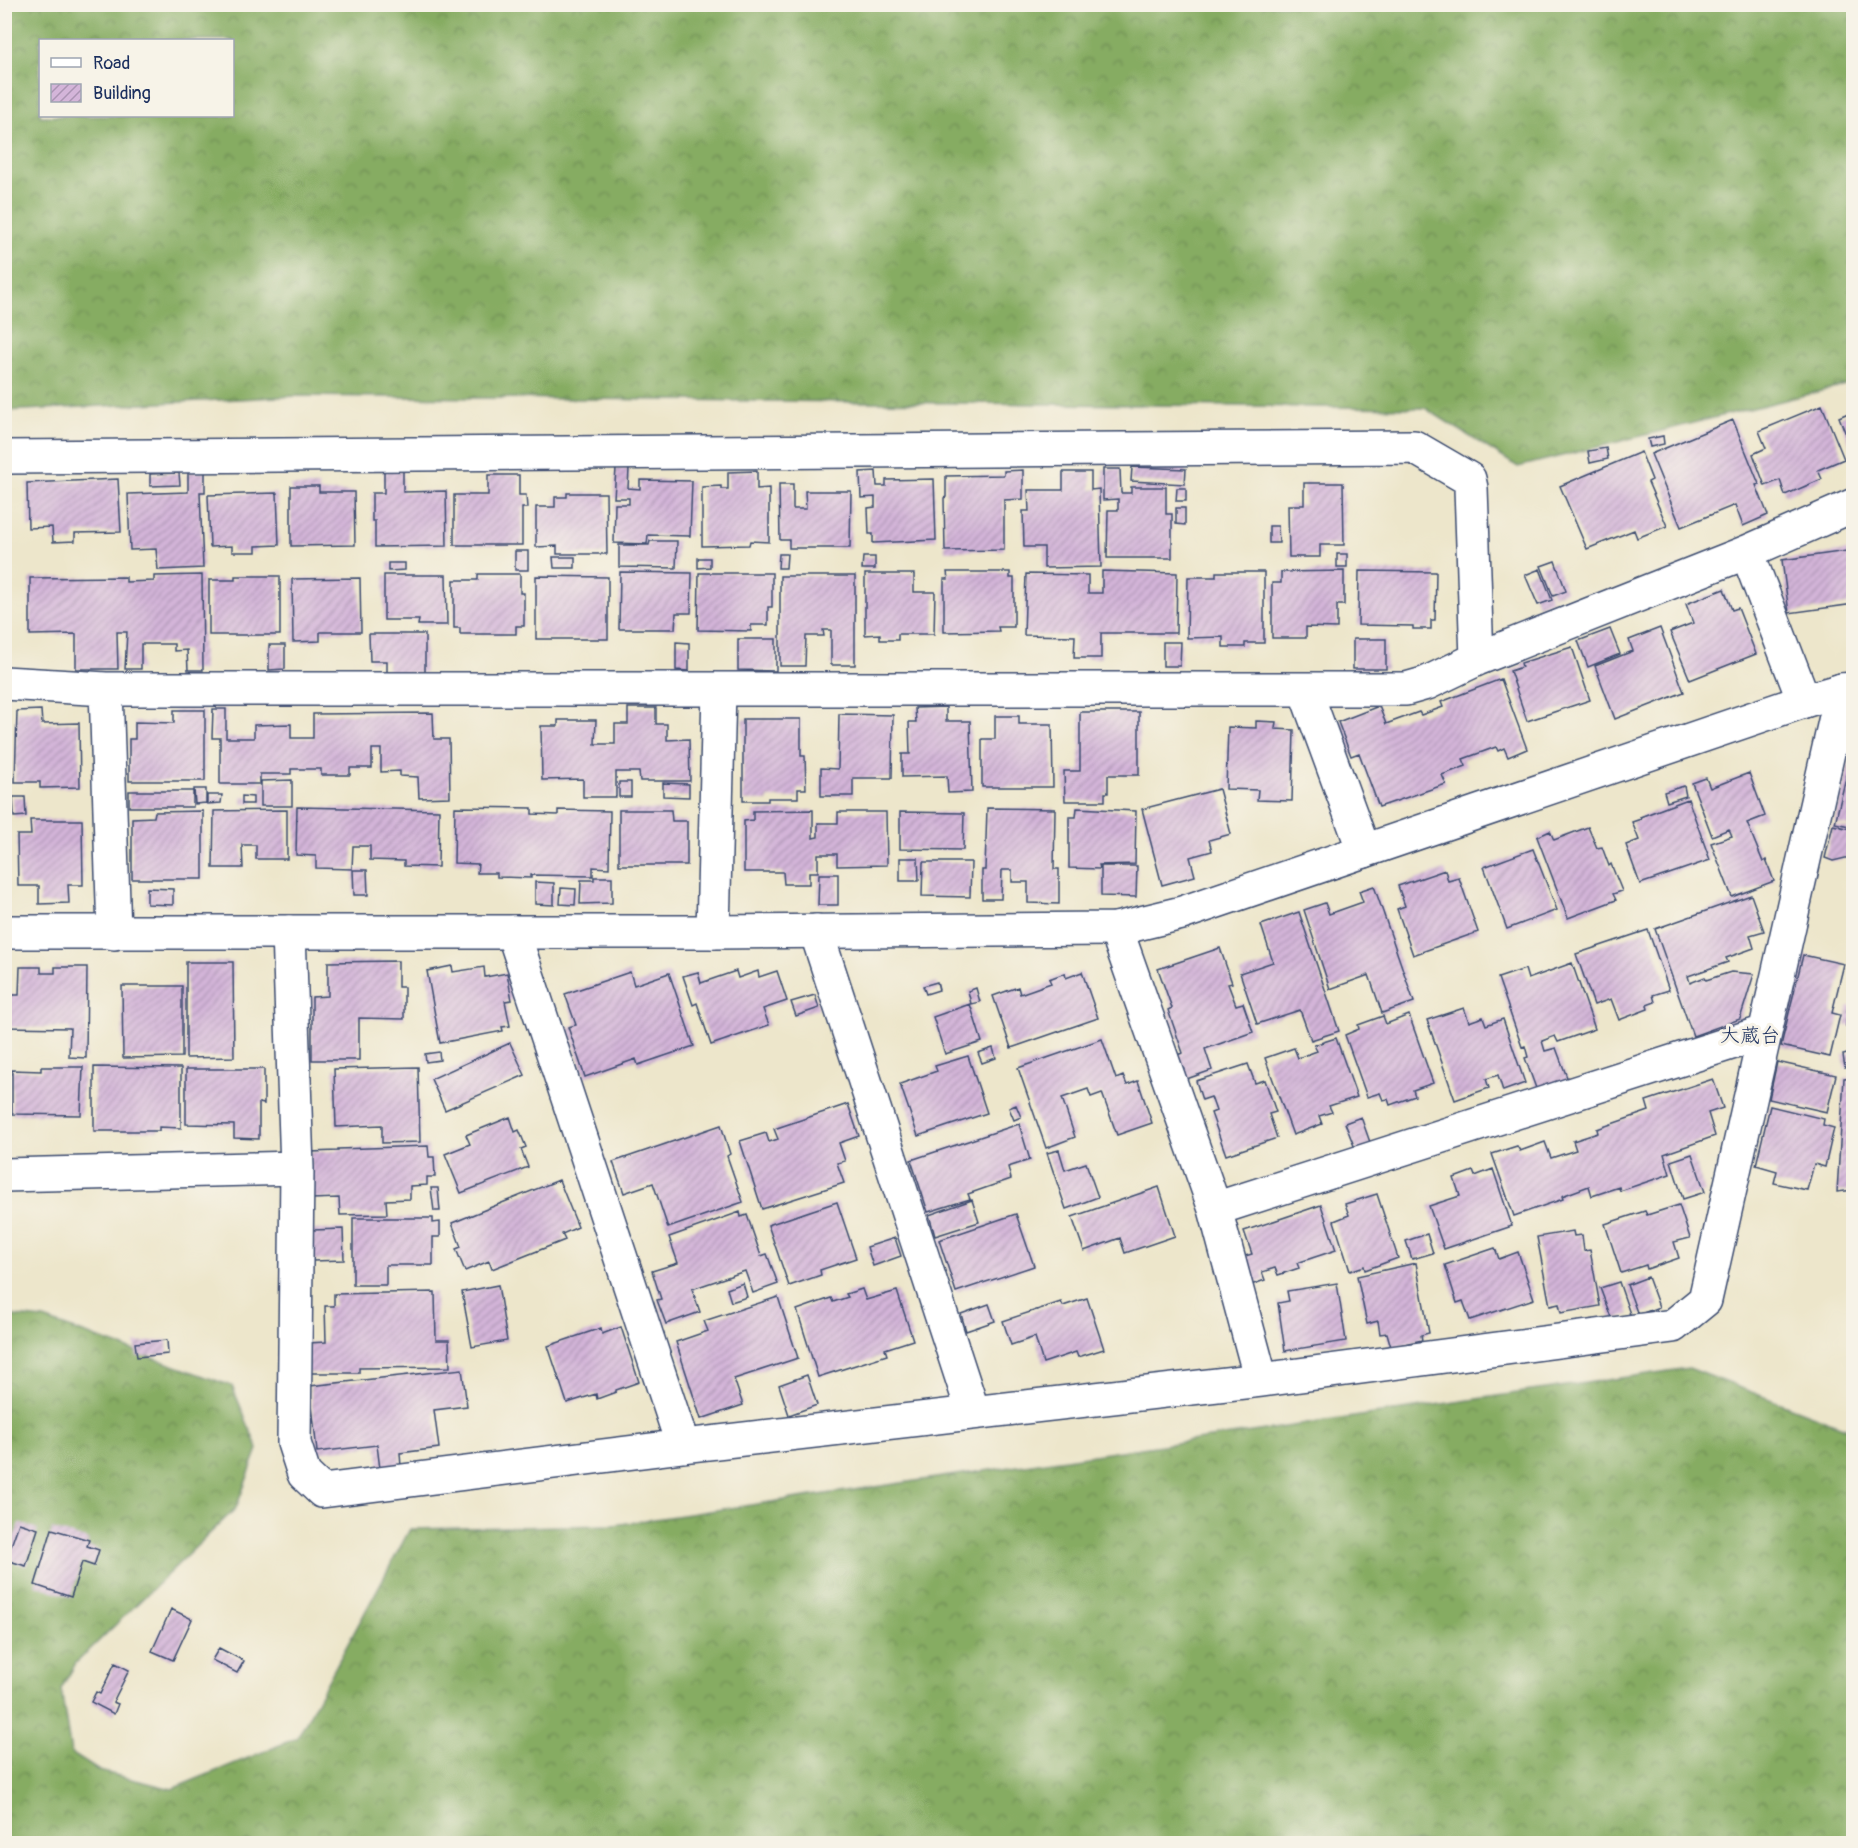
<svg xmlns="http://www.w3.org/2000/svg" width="1858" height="1848" font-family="Pangolin,'Klee One',sans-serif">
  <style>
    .forest { fill: url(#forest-crowns); stroke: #506e60; stroke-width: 1.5; fill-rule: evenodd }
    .building { fill: url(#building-hatch) }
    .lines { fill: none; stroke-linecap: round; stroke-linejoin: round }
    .minor-casing { stroke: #3a4a6e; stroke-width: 36 }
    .tertiary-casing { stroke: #3a4a6e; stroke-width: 36 }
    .minor { stroke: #fff; stroke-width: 33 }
    .tertiary { stroke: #fff; stroke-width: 33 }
    .labels { text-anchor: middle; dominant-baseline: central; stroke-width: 6; stroke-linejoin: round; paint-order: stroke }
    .neighbourhood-label { font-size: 20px; fill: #1b2f5e; stroke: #f7f3e8 }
  </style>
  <defs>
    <pattern id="forest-crowns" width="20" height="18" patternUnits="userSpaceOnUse" patternTransform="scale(1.5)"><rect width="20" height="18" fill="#86ac62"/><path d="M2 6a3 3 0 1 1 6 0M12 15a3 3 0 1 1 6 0" fill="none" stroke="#6d8c54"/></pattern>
    <pattern id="building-hatch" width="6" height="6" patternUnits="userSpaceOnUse" patternTransform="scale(1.5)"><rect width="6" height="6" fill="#d4b5d9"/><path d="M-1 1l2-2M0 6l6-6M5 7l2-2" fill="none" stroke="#ab94b3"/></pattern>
  </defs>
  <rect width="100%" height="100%" fill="#f7f3e8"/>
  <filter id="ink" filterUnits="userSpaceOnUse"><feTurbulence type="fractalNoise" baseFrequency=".0167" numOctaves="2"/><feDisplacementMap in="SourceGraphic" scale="12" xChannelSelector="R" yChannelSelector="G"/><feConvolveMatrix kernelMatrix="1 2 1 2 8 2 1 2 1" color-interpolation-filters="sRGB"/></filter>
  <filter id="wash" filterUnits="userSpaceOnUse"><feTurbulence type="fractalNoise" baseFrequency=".008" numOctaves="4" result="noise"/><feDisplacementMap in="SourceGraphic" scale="24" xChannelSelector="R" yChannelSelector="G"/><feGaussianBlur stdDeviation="1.35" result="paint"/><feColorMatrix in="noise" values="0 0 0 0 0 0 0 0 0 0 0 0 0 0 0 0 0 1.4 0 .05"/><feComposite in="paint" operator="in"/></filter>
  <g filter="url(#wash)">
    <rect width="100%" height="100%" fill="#ede6cb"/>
    <!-- forest -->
    <path class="forest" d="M5,4l1848,1v378l-335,84 -93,-59 -1127,-12 -293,15zM40,40h192v76h-192z
      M4,1315l40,4 188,67 26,63 -22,59 -160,155 -15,26 10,64 28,18 73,18 125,-51 113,-209 204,-4 1075,-157 164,63v412h-1848z"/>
    <g id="blocks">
      <!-- building -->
      <path class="building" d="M1822,405l22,54 -26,11 4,9 -37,16 -5,-15 -15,6 -12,-32 13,-6 -7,-17z
        M1853,411v41l-14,-35z
        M1733,420l26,64 -3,1 12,30 -25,11 -8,-21 -54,22 -30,-73z
        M1663,436l1,8 -14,3 -2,-8z
        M1606,448l2,11 -18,4 -2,-12z
        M1641,452l11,28 -4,2 19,44 -30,12 -3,-8 -47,19 -27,-63z
        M1132,467l54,2 -1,15 -54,-3z
        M616,469h13l-1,19 12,1v-9l52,1 -2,55 -42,-1 -1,9 -33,-1 1,-39h14v-6h-15z
        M1103,469h17l1,24h10v-6h35v27h6v44h-65l1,-48h10v-11l-15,1z
        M1023,470v29l-19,1v50l-59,1 -1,-53 2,-1v-21l58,-1v-4z
        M384,471h19v21l43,-1 1,55 -72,1v-26h-3v-28h12z
        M757,471v18l12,-1v54l-19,-1 -1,4 -47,1v-59l19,-1v3h7v-17z
        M876,471l1,15h9v-6l48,-1 2,61 -63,3v-9h-4l-1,-26 7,-1v-10l-14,1 -1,-26z
        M188,472h17v20h-5l3,76 -45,2 -2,-21 -26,1 -2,-56 60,-2z
        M1063,472h28v18l8,-1 2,78 -57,1v-21h-20l-1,-36h6l-1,-21h35z
        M179,473l1,12 -30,1v-12z
        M488,475h31v20h7l1,13h-5v37h-68v-50h34z
        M118,479l3,53 -46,1v8l-22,1 -1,-15 -24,1 -1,-45z
        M1304,483h39l1,62h-24v12h-31l-1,-52h16z
        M779,484h14v25h13l-1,-18h46l-1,57h-61v-8h-9z
        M291,486h28v6h35l1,53 -64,1z
        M1177,488h9v13h-10z
        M277,493l2,52 -23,1v6h-24v-6l-22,1 -2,-52z
        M567,493h39l1,61h-50v-8l-21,1v-40h19v-10h12z
        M1176,508h9v17l-9,-1z
        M1269,526h9l1,17h-10z
        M650,541h27l-1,27 -57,-1v-22h30z
        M1854,550v54l-65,9 -7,-53z
        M515,551h13v19h-13z
        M779,554h8l-1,14h-8z
        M1337,554h10v13h-10z
        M553,557h22v11h-21z
        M863,557h12v12h-13z
        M698,558h12v9l-12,1z
        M1555,561l11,30 -13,5 -12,-30z
        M388,563h17v7l-17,1z
        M1540,569l12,31 -14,5 -13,-30z
        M1102,571l75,2 -1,60h-75v25h-27l1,-22 -51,-1 2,-61 62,1v18h14z
        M1344,571v34h-7v23l-31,-1v11h-34v-55h9v-11z
        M1359,571l77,1 -1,48h-4v9h-18v-3l-55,-1z
        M620,572l72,1 -1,40h-15l-1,16h-56z
        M947,572h63v6h4v49h-16l1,4 -55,1v-53h4z
        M1216,572h48v71h-19v4h-22v-10l-36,1 1,-61h28z
        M699,573h73v34h-4v18h-17v6l-53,-1z
        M478,574h42v19h4v33h-8v8h-56v-6h-6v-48h24z
        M865,574h49v18h21l-1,42h-36v6h-18v-6l-15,1z
        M202,575l1,95h-15l-1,-20 -13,1v-7h-33v25h-16l2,-37h-10l1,37h-42v-35l-46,1v-57l96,-1v5l28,-1v-5z
        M384,575h62l1,50h-29l1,-5h-35z
        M235,576h45v59h-71v-55h26z
        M536,576l72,1v62h-72z
        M780,576h75v89h-24v-35h-8l1,6h-18l-1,30h-25z
        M360,578l1,54h-41v9l-27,1 -1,-63z
        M1724,589l8,21 6,-2 18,46 -66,26 -20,-48 23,-9 -7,-19z
        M1660,628l24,64 -69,27 -20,-53 38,-15 -4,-11z
        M1610,629l10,25 -32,13 -10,-26z
        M369,634h56v39h-38v-12h-17z
        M738,639h38v32l-38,-1z
        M1353,639h33v30h-33z
        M676,642l13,1v28l-13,-1z
        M1163,642h18l-1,24h-17z
        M269,645h16v24l-16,1z
        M1572,647l18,53 -63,21 -17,-50 12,-4 -1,-4z
        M1501,679l26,70 -19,8 -4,-9 -6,3 -2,-4 -33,12 3,7 -24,9 4,9 -67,23 -20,-54 -8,3 -13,-34 41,-16 7,18 33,-12 2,3 22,-8 -2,-5z
        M946,707v14h24l2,71 -24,1 -1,-17 -45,1v-23h8l-1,-32h7l-1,-14z
        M628,708h28v16h11v16l22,-1 1,42h-50l-1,-9h-23v25h-33v-18l-41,1 -1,-54h17v-6h38l-1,24h20v-20h13z
        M213,709h13v29h28v-13l37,-1v14h22v-24l120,-1 1,26h15l1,58 -31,1 -1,-21 -18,-1v-5l-19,1v-23h-9v19h-22v7h-29v-6h-30v5h-31v10h-40v-46h-8z
        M41,710l1,14 37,-1 1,64 -40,1v-6h-25l2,-71z
        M174,710h31v71h-76v-42h6v-17l39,1z
        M1080,712h59v63h-31v18h-3v8h-40l-1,-30h16z
        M839,714l54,1 -1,63h-39v18h-32v-28l17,1z
        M995,716h24v8h33l1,63h-71v-48h13z
        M743,719h58v37h4l1,33h-8v9h-30v3h-25z
        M1256,721l20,1 -1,7 19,1 -2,71 -35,-1 1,-10 -32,-1 2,-62 28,1z
        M4,743h3v40h-3z
        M1853,748h1v79l-19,-4z
        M1749,773l16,43 -18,7 16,39 3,-2 8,21 -42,16 -21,-54 21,-7 -3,-7 -17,7 -20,-53 14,-5 4,10z
        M292,780v26h-31v-25z
        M619,782h12v15h-12z
        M663,783l26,1v13l-26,-1z
        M1684,786l2,10 -19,6 -3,-10z
        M194,789h12v14l-11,1z
        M1219,789l12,45 -22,6 3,11 -22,6 5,19 -33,9 -20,-76z
        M129,791h64v16h-64z
        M207,795h15l-1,8 -14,1z
        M242,796l11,1v7h-11z
        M13,797h12l1,19 -12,1z
        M1688,799l22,61 -70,24 -14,-39 13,-5 -7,-18 9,-3 -1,-2z
        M297,807l142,3 -1,57 -34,-1v-5l-34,-1v-14h-17l-1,23 -36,-1v-12l-20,-1z
        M455,807l77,1v6l26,1v-5l52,1 -1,57 -16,-1v9l-62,-1v3l-34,-1v-4h-20l1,-9 -24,-1z
        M987,808l68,1 -1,60h5v35l-31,-1v-21h-16v-12h-10l-1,29h-19v-29h3z
        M1077,808l59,3 -1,53 -36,1 1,4 -31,-1v-51h7z
        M287,810v49h-31v-14h-14l1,23h-30l1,-57z
        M619,810h52l1,11h15v44h-68z
        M813,810v28l5,-1v-14h20v-11h48l1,53 -50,1v-12h-19v18h-9v12h-25l-1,-12h-39v-51l9,-1v-9z
        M203,811v68h-71v-61l22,-1 1,-5z
        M900,812l64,1 -1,37 -63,-1z
        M30,820h52l1,65h-15l1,18 -30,1v-18h-21l-1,-51h14z
        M1833,825l21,5v26l-21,5 -8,-3z
        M1588,827l9,21 5,-1 7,19 2,-2 11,27 -9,3 3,6 -48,18 -31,-81 13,-6 4,9z
        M1533,849l24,61 -50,19 -23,-62z
        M900,858h18l1,23h-19z
        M923,862h48l-1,35 -48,-1z
        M1101,866h36l-1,31 -35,-1z
        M353,870h14l1,25h-14z
        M1445,870l3,11 11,-3 19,54 -65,23 -16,-46 8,-3 -7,-20z
        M819,874h19v31h-20z
        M594,877h18v26l-32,1 1,-24h13z
        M535,882l19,1v22l-19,-1z
        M1374,886l40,116 -32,11 -13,-38 -39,14 -26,-79 21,-7 4,11 34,-12 -4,-11z
        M147,888l26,1v16l-26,-1z
        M561,888l15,1 -1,16 -15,-1z
        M1751,895l13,36 -14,4 4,13 -28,10 2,4 -40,14 2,7 15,-6 1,3 25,-8 23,2 -14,45 -47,17 -38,-107z
        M1299,912l40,119 -28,9 -11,-30 -43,14 -17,-51 33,-11 -12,-37z
        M1648,930l21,60 -16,5 2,7 -8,3 1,4 -29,11 -8,-21 -17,6 -18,-51z
        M1220,948l12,35 -4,1 8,21 7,-2 10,29 -48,17 7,21 -31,11 -8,-25 10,-3 -15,-43 4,-2 -14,-39z
        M1803,955l41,9 -12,49 8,2 -10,42 -49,-11z
        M398,961v26h6v32l-45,-1v42h-47v-63l16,-1v-34z
        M186,962h47l1,95 -48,1z
        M1572,963l23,66 -37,13 -3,-6 -13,5 3,10 11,-3 12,32 -31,11 -12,-33 3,-1 -3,-11 -3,1 -24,-69 27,-9 3,10z
        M452,966l1,6 31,-5 1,10 22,-4 5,27 -7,1 5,25 -8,1 1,4 -63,12 -13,-72z
        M20,967h21v6h14v-6h32l-1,91 -17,-1 1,-29 -66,-1 1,-32h14z
        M736,971l2,7 20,-7 1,6 18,-6 10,30 -24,8 6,16 -58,20 -14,-42 -4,2 -10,-29 15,-4 3,11z
        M630,972l4,13 35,-12 25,73 -56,19 -2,-6 -51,18 -17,-50 8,-2 -11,-31z
        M1082,972l16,46 -87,30 -18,-52 25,-9 2,7 31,-11 -2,-4 16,-6 1,5z
        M937,982l2,8 -13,4 -3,-8z
        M122,986h60v71l-59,1z
        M976,988l4,14 -9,2 -3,-13z
        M815,995l4,13 -23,8 -5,-14z
        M970,1004l12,38 -37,12 -12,-37z
        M1848,1006l6,1 -1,19h-7z
        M1464,1008l5,14 14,-5 3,8 17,-6 22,64 -22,8 -5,-16 -12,4 3,9 -34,12 -28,-80z
        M1409,1015l24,68 -20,7 2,6 -25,9 -2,-6 -5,1 -3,-7 -13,4 -22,-62 14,-6 -1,-4 25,-9 3,8z
        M1336,1038l21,59 -28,9 3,6 -13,4 3,8 -29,11 -28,-77 29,-10 4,10 19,-7 -3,-6z
        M1102,1039l14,40 7,-3 4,9 11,-4 14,42 -35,12 -15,-42 -11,4 -3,-8 -26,9 13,39 -29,11 -28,-80z
        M510,1043l15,32 -80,35 -14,-31z
        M993,1048l3,10 -14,5 -4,-10z
        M439,1052l1,8 -14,2 -1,-8z
        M1851,1053l2,13 -8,2 -2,-13z
        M968,1056l19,57 -69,23 -18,-52 37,-13 -2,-5z
        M1777,1062l59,13 -9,37 -58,-13z
        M1248,1064l7,19 10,-3 11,32 -7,2 8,24 -51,17 -15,-42 5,-2 -5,-14 -9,3 -6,-19z
        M41,1067h42l-2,48 -69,-1v-44l29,1z
        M94,1067l87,1v60l-22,-1v4h-65z
        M418,1067l2,75 -38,1v-18l-46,2 -2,-58z
        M186,1069h78v35l-5,-1v36l-25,-1v-13l-48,-1z
        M1854,1077v113l-17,2 7,-114z
        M1713,1079l10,29 -15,5 7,23 -51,18 6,20 -50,17 -1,-4 -27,9 -3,-10 -27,10 1,3 -49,17 -22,-62 25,-8 3,5 25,-9 6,16 25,-8 -3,-9 25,-8 -1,-4 52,-18 -3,-10z
        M848,1104l11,32 -20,7 6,18 -8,2 7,20 -82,26 -22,-68 26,-8 3,9 9,-3 -4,-10z
        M1016,1105l5,12 -7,3 -5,-12z
        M1770,1106l54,13 -1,6 11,3 -9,39 -11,-3 -7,26 -33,-7 3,-12 -21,-6z
        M510,1117l5,15 4,-2 7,17 -5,2 7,18 -67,26 -16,-39 25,-10 -4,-9z
        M1361,1117l10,28 -15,6 -11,-28z
        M1019,1124l11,36 -22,7 3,12 -43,15 2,5 -42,13 -17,-52z
        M721,1125l9,29 -3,2 16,46 -75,26 -15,-45 -29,10 -11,-31z
        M428,1146l1,11h5l1,20h-8v8l-17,1v13l-24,1 1,14 -47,1 -1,-17 -28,1 -1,-47 28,-1v-2z
        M1059,1150l6,20 21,-7 12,34 -32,12 -19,-56z
        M1692,1154l13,38 -22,7 -12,-38z
        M1493,1169l19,57 -68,23 -15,-43 31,-10 -6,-18 19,-7 2,5z
        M559,1180l19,47 -16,7 3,6 -73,29 -3,-8 -24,10 -9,-22 5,-2 -9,-24z
        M1159,1187l16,49 -50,17 -5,-15 -36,13 -12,-34z
        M431,1188h7l2,23h-6z
        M1377,1194l21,64 -33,12 -1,-4 -14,5 -16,-50 15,-6 -4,-11z
        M972,1200l7,22 -44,14 -6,-21z
        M837,1202l19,56 -36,12 1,5 -32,11 -21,-61z
        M1321,1205l15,45 -39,13 2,5 -21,7 -3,-7 -13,4 3,8 -14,5 -9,-28 10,-3 -8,-23z
        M1679,1205l11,33 -16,4 5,16 -32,11 -1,-4 -25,8 -16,-49 40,-13 2,4z
        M740,1212l1,5 6,-2 14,41 6,-2 11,30 -25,9 -8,-22 -53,18 8,23 -34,12 -9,-24 4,-1 -9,-28 26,-8 -9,-26z
        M1016,1214l18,52 -78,26 -17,-52z
        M353,1218h80v5l7,-1v15h-7v28h-47v20h-33z
        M343,1229l1,31 -31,1 -1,-31z
        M1573,1231l1,5 8,-1 2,16 6,-1 10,56 -39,7 -2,-9 -9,2 -13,-69z
        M1427,1234l6,19 -21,6 -6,-18z
        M895,1238l6,18 -28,10 -6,-19z
        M1495,1248l4,11 19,-7 16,47 -64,21 -7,-19 -6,2 -12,-38z
        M1416,1263l13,70 -8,2 1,5 -31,7 -4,-14 -7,1 -2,-13 -11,3 -10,-48z
        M1648,1277l11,30 -21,8 -11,-30z
        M1619,1282l11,32 -18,6 -12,-32z
        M743,1283l4,14 -16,5 -4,-13z
        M1337,1283l9,58 -61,10 -7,-48 11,-2 -2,-10z
        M498,1285l9,56 -35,6 -10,-55z
        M862,1289l4,11 31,-9 16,49 -28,9 2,6 -69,22 -21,-67 34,-12 2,4 15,-5 -2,-3z
        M435,1292l1,48h13l1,27 -91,1v5h-51v-30l18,-1 -1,-36h9v-12z
        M778,1297l20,61 -64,21 9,26 -42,14 -25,-77 32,-11 -4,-10z
        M1087,1298l17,51 -26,8 -2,-5 -33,11 -8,-26 -24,8 -8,-24 58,-19 2,4z
        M989,1304l6,17 -29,10 -5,-17z
        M621,1327l18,55 -23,8v2l-19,7 -1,-5 -29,9 -19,-57 53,-18 1,6z
        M167,1340l1,14 -31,3 -2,-14z
        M462,1369l5,37 -33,4 5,38 -39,5 1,14 -21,2 -3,-24 -60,7 -7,-66z
        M807,1375l10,30 -28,10 -10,-30z
        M19,1523l19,6 -12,37 -20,-6z
        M52,1529l37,11 -2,6 12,4 -5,16 -12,-4 -11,35 -36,-12z
        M171,1609l21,10 -19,41 -21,-9z
        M219,1648l25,13 -7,12 -25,-13z
        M115,1663l14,7 -16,32 5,2 -4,10 -23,-12 5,-10 4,2z"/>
    </g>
  </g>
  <g filter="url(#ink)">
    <use href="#blocks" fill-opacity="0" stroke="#3a4a6e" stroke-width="1.5"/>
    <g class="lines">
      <defs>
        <path id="minor" d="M4,457l1410,-10 55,32 2,9 6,171
          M1747,552l57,149
          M4,683l102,6h1300l21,-6 50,-24 270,-107 107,-47
          M106,689l8,244
          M1305,690l59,161
          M1116,929l99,280 46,171
          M816,931l157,481
          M289,932l8,236 -3,275 10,31 18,17 361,-45 578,-66 412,-54 32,-26 137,-610
          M513,932l170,514
          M713,932l6,-242
          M4,1175l293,-7
          M1215,1209l550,-177"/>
        <path id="tertiary" d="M4,932h709l403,-3 66,-16 622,-212 38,-11 12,-1"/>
      </defs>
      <!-- minor casing -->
      <use href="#minor" class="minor-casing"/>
      <!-- tertiary casing -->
      <use href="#tertiary" class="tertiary-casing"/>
      <!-- minor -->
      <use href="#minor" class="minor"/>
      <!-- tertiary -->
      <use href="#tertiary" class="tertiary"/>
    </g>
  </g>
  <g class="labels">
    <!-- neighbourhood labels -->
    <g class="neighbourhood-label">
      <text x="1750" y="1035">大蔵台</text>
    </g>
  </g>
  <!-- margin -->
  <rect width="1858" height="1848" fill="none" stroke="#f7f3e8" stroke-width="24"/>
  <!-- legend -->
  <rect x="39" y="39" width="195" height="78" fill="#f7f3e8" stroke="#9fa5b1" stroke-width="1.5"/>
  <rect x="51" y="58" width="30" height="9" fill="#ffffff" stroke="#9fa5b1" stroke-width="1.5"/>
  <text x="93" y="69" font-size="18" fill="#1b2f5e">Road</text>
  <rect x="51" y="84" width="30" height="18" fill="url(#building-hatch)" stroke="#9fa5b1" stroke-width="1.5"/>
  <text x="93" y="99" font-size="18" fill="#1b2f5e">Building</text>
</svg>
